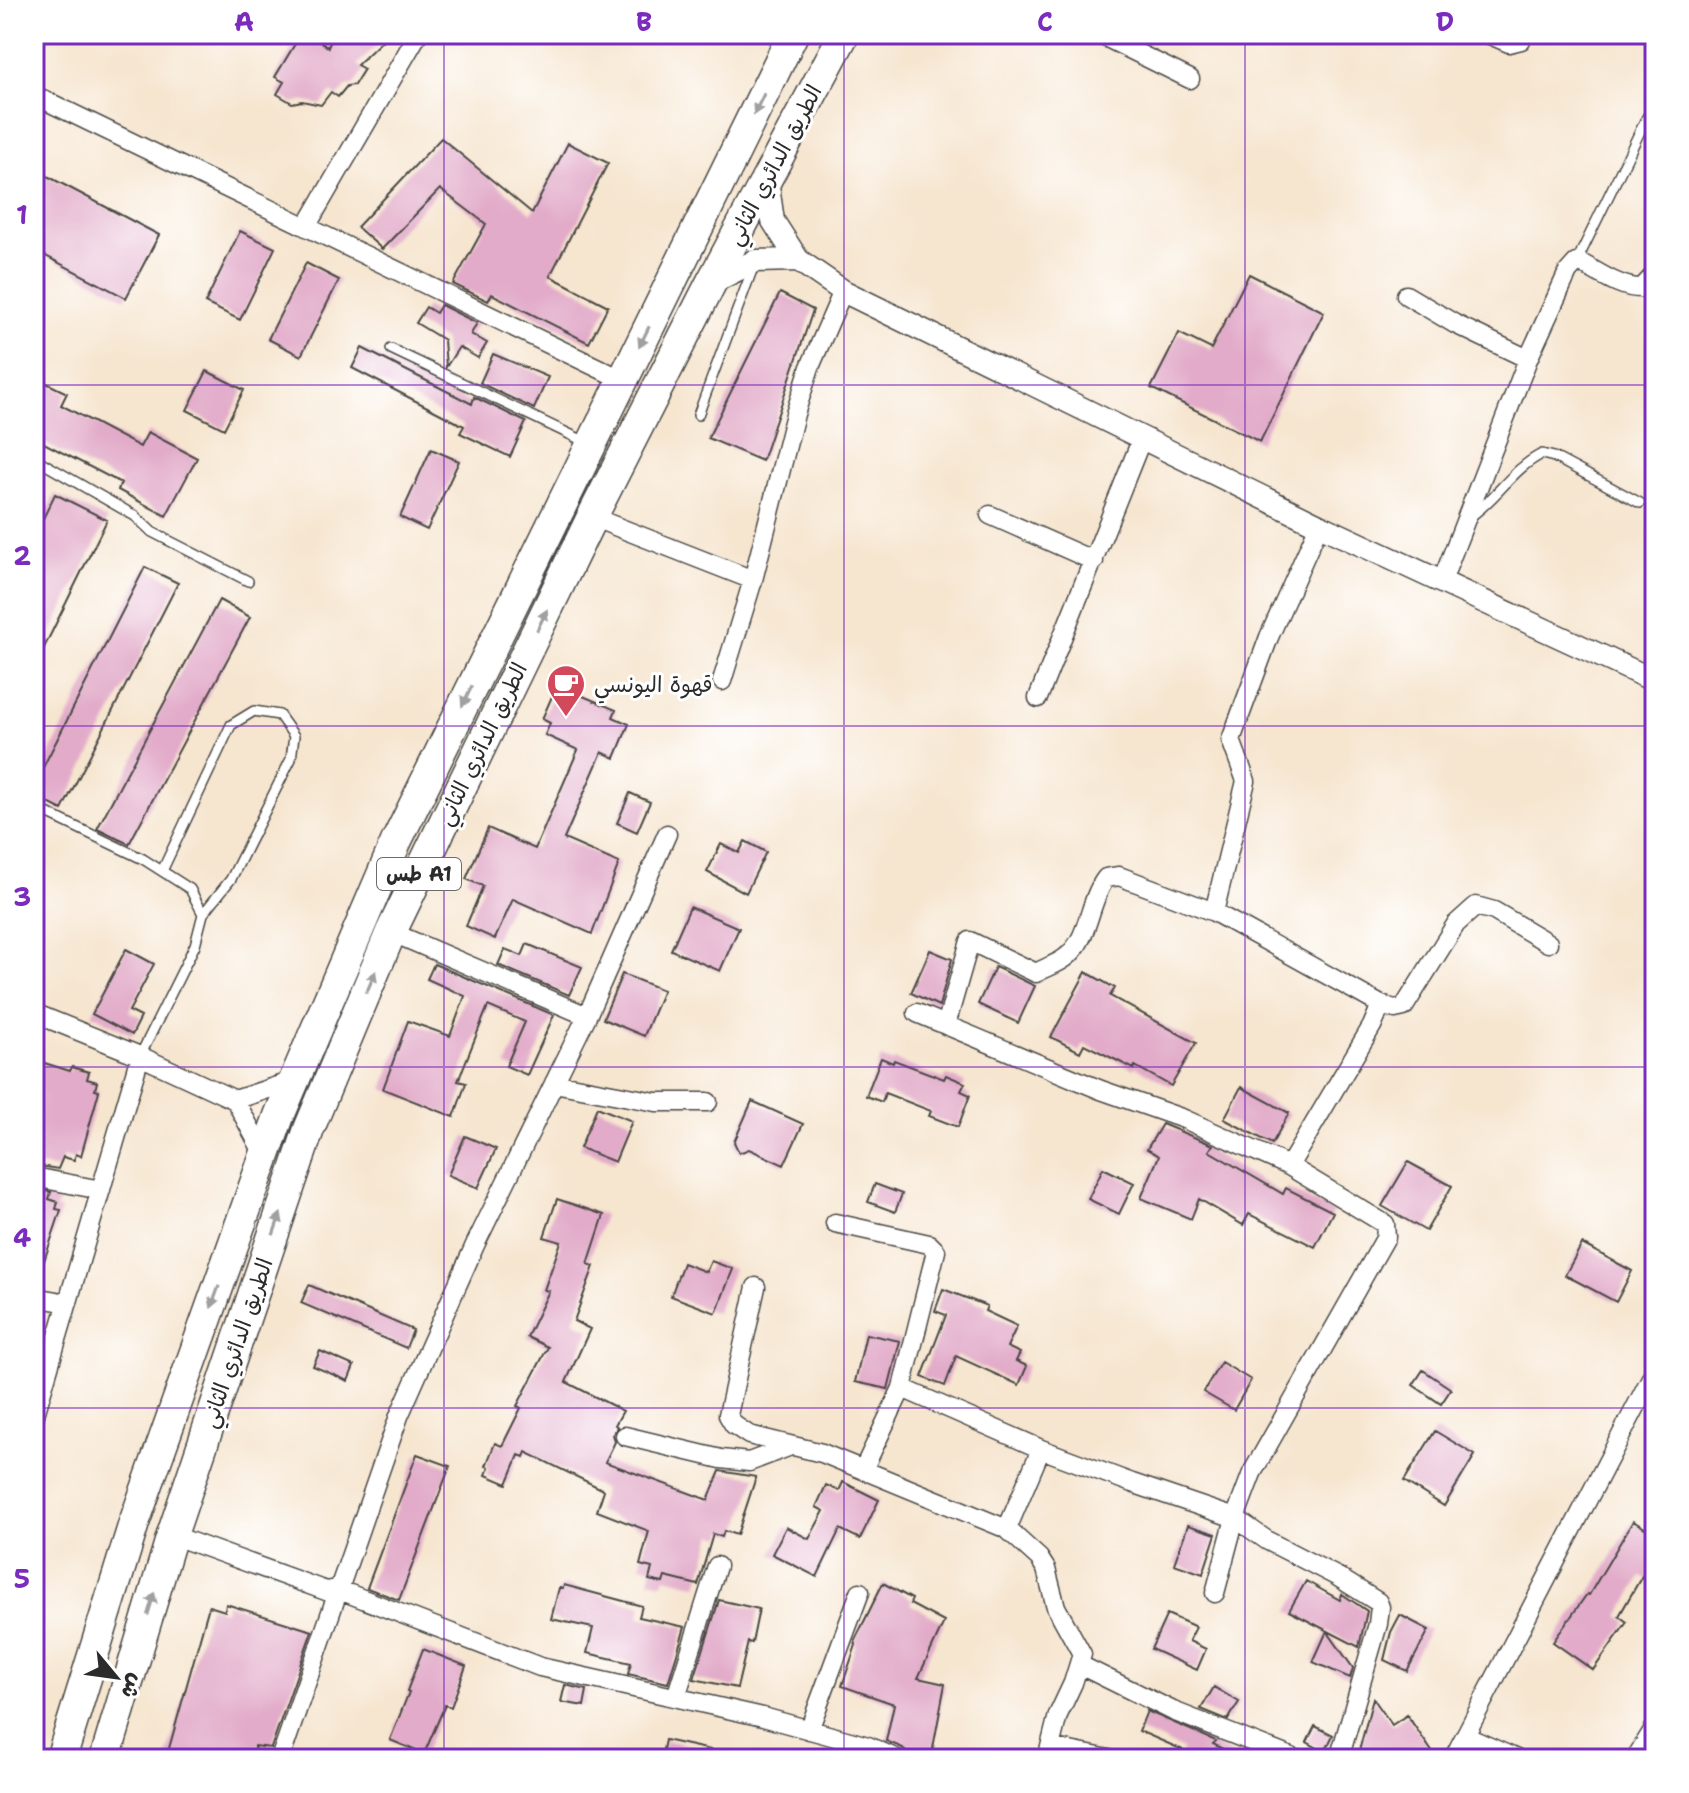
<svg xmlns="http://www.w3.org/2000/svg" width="1689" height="1793" font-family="'Shantell Sans','Playpen Sans Arabic',sans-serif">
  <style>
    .building { fill: #e2abc9 }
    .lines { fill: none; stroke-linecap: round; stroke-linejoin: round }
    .service-casing { stroke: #494744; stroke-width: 12 }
    .minor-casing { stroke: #494744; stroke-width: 21 }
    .tertiary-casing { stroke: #494744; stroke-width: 25 }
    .trunk-casing { stroke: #494744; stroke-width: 33 }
    .service { stroke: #fff; stroke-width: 9 }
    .minor { stroke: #fff; stroke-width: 18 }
    .tertiary { stroke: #fff; stroke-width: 22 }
    .trunk { stroke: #fff; stroke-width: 30 }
    .oneway { fill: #a0a0a0 }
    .grid { fill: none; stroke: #7b2cbf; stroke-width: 2; stroke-opacity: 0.55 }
    .labels { text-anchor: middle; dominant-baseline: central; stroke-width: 6; stroke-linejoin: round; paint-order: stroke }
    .shield { fill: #fff; stroke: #6b6b6b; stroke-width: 2 }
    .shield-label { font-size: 20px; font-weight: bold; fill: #2b2b2b }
    .street-label { font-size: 22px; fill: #2b2b2b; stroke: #fff }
    .poi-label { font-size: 22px; fill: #2b2b2b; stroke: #fff; text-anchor: start }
    .neatline { fill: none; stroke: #7b2cbf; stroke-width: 3 }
    .grid-label { font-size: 26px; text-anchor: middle; font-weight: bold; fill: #7b2cbf }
  </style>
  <rect width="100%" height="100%" fill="#fff"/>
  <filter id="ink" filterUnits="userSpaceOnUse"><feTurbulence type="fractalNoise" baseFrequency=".0125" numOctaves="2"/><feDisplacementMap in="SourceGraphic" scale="16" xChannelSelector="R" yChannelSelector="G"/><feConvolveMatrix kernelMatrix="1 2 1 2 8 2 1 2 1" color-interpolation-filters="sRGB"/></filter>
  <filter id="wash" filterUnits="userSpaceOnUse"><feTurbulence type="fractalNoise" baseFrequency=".006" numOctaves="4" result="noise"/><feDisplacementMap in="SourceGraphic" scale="32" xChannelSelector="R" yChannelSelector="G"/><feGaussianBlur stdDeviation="1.8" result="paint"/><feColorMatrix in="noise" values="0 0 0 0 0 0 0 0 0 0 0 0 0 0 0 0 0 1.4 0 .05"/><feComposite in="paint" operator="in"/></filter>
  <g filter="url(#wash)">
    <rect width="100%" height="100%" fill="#f6e5cf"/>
    <g id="blocks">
      <!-- building -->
      <path class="building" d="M301,34h6l21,13 6,-13h55l-32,31 7,4 -10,16 -7,1 -9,11 -7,-5 -10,13 -19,-4 -10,2 -15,-9 7,-12 -9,-5z
        M441,138l91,75 36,-70 40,20 -58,113 58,30 -19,37 -97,-49 -4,7 -35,-17 33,-60 -46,-35 -58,60 -25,-22z
        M34,169l125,66 -33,63 -92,-48z
        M240,231l35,17 -35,72 -35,-17z
        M306,263l33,17 -38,76 -33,-17z
        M1249,274l75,38 -64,130 -109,-54 28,-55 32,16z
        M780,293l33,17 -51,151 -54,-23z
        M441,305l36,18 -6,11 16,9 -9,15 -19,-11 -13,20 -2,-27 -28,-17 10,-16 10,6z
        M362,348l110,56 2,-7 52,25 -16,35 -50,-24 4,-7 -112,-58z
        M493,354l55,23 -14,32 -54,-26z
        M207,371l37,19 -20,39 -37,-19z
        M34,377l33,16 -6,12 79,42 8,-15 49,26 -31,58 -48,-26 3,-7 -87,-45z
        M431,449l28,12 -32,69 -27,-13z
        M55,494l52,26 -73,148v-131z
        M145,567l33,16 -116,227 -28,-14v-11z
        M219,600l31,17 -121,227 -32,-15z
        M557,685l59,25 -3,7 16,7 -14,34 -13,-6 -38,87 55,24 -27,71 -79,-35 -18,40 -29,-13 17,-40 -17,-7 22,-51 47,21 43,-99 -33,-15 5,-12 -8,-4z
        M630,793l20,9 -13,30 -20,-9z
        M745,841l21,11 -20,41 -39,-21 14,-28 18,9z
        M690,907l49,21 -19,43 -49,-21z
        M527,944l55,23 -13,28 -71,-30 7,-16 17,7z
        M126,949l28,15 -25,47 12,6 -9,18 -40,-21z
        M930,950l22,9 -13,47 -28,-13z
        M434,964l120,51 -27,60 -21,-9 19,-44 -37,-16 -30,75 8,2 -12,34 -71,-28 25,-68 42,15 15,-40 -38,-17z
        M995,967l40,19 -17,37 -40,-19z
        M1086,972l29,16 -5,8 86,47 -25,43 -36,-20 -1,3 -50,-25 -4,8 -29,-15z
        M622,974l41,16 -19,46 -41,-17z
        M881,1058l12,5 1,-3 50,19 2,-4 19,8 -4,8 9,4 -12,32 -29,-11 2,-5 -46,-18 -3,9 -16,-6z
        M38,1061l32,10 2,-4 17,5 -2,7 10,3 -2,8 4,1 -18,65 -5,-2 -2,6 -11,-3 -5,12 -24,-4v-94z
        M1241,1087l48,26 -17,31 -48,-25z
        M752,1101l51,23 -19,41 -35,-16 -10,4 -5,-11z
        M597,1107l35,14 -17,41 -35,-14z
        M1162,1124l51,21 -4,6 74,43 3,-6 47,24 -18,35 -66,-33 -6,11 -44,-26 -8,20 -50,-21 18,-42 -12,-7z
        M465,1136l31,13 -18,39 -30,-13z
        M1408,1162l44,24 -26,45 -44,-25z
        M1103,1168l31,15 -15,31 -31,-15z
        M875,1184l27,10 -7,18 -27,-10z
        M34,1189l17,3 -2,7 9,3 -2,7 5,1 -24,72 -3,-1z
        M557,1199l47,16 -16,49 6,2 -20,55 16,8 -24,53 57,29 -8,14 3,2 -5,7 2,8 -10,20 103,38 12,-29 36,6 -19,58 -13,-4 -2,6 -9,-3 -15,51 -33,-8 -2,6 -14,-3 3,-12 -12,-3 9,-34 -52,-20 7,-21 -78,-38 -2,5 -5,-2 -12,29 -21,-9 3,-8 -3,-1 9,-23 7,3 19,-38 -4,-2 31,-59 -21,-10 22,-46 -5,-1 17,-48 -17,-5z
        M1582,1244l50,27 -16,31 -51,-27z
        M711,1261l22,8 -17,44 -45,-17 12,-33 23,9z
        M309,1285l104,45 -7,18 -105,-45z
        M943,1289l44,17 -2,5 32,15 -10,21 13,6 -4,8 11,5 -8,19 -63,-29 -11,30 -23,-9 24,-62 -11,-4z
        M866,1334l34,7 -12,48 -33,-7z
        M320,1351l34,15 -6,15 -35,-15z
        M1221,1362l30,18 -17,30 -31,-18z
        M1423,1370l28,19 -10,15 -28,-19z
        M1435,1431l40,24 -31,51 -40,-25z
        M417,1454l33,12 -51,134 -32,-12z
        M843,1482l36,18 -19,39 -20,-10 -23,48 -45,-23 14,-27 23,12 15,-28 -8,-4 10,-22 13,6z
        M1633,1521l22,13v50l-13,-8 -23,40 8,6 -34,48 -40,-28 34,-48 2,1z
        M1188,1525l28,9 -13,40 -29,-10z
        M1306,1581l34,19 2,-6 25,17 -8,36 -70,-36z
        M883,1583l29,16 -2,5 34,18 -26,56 27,6 -14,75 -23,-3 -5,-8 -17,-7 8,-37 -52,-18 14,-41 -1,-5z
        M564,1585l78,21 -3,11 46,10 -17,56 -40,-9 3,-11 -44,-10 6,-25 -42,-9 8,-31h4z
        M719,1600l40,9 -7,34 -4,-1 -11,46 -43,-9z
        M226,1604l86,27 -41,117 -16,-2 -3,13h-86l43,-153 16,5z
        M1167,1614l29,13 -7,14 17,8 -9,21 -46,-21z
        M1400,1615l29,15 -22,41 -23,-11 7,-28z
        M1327,1631l26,37 -3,10 -37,-16z
        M423,1649l43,17 -15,41 -6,-2 -21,49 -34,-14 19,-48 -2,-1z
        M565,1685l22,5 -3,16 -23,-4z
        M1214,1687l25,15 -11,18 -27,-11z
        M1373,1698l19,27 15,-10 30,44h-71l-7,-8z
        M1147,1711l69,30 -3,3 29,15h-64l5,-9 -44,-19z
        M1315,1726l18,9 -8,17 -18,-10z
        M665,1740l55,12v7h-59z"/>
    </g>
  </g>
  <g filter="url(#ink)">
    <use href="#blocks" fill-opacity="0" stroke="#494744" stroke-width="2"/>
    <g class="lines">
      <defs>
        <path id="service" d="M1576,263l71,-146
          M391,349l197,94
          M698,415l56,-150
          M34,458l101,58 17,16 96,49
          M1471,516c27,-19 41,-47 71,-62l12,3 86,46
          M34,807l109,52 47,30 13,25 -8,31 -55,111
          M162,871l69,-146 23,-14 25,4 15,21 -3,23 -60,120 -28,35"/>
        <path id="minor" d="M1099,34l91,45
          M1488,34l21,9 12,-3 3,-6
          M34,95l589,285
          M306,227l112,-193
          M1406,295l49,29 73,35
          M990,515l104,46
          M592,517l161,63
          M1319,525l-50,112 -38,103 15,41 -32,131 167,93 14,4 9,-2 52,-83 20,-18 18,5 54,32
          M1442,581l86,-222 40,-87 8,-9h5c17,9 40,26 61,25l13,-14
          M722,681l31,-101 42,-166 15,-47 33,-76
          M1038,698l104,-260
          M391,932l196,84
          M34,1013l106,43 95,44 30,56
          M917,1013l184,77 83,29 105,47 96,58 1,13 -134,236 -17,45 -20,75
          M946,1025l24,-84 66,32c9,-5 21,-9 29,-15 25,-18 23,-57 41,-80l13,-2 95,36
          M554,1083l102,19h52
          M235,1100l60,-20
          M1289,1166l83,-140 9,-21
          M34,1177l67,13
          M835,1223l94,21 7,7 -34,137 139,61 91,34 103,35 33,23 70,36 40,25 2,5 -2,17 -39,135
          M756,1287l-28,128 6,10 15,10 73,18 185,76
          M34,1297l34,6
          M34,1418l106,-362
          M625,1436l96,23 28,3 39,-15
          M1041,1449l-34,80 32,29 7,11 10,38 26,47 -9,29 -15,32 -11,44
          M863,1470l39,-82
          M172,1535l154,56 11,-2 203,78 223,50 105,29 29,13
          M1080,1665l93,46 123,48
          M676,1697l41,-131
          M809,1730l51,-138
          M1465,1736l52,23
          M1050,1747l59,12
          M280,1759l119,-343 76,-171 112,-229 80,-182
          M1453,1759l202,-389
          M1635,1759l20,-32"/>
        <path id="tertiary" d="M767,179l6,42 25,39 45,31 476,234 336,156
          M711,283l44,-22 43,-1"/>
        <path id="trunk" d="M61,1759l73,-236 145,-407 117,-274 397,-808
          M105,1759l67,-224 137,-406 82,-197 201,-415 119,-234 133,-249"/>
      </defs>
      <!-- service casing -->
      <use href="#service" class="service-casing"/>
      <!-- minor casing -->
      <use href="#minor" class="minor-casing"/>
      <!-- tertiary casing -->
      <use href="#tertiary" class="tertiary-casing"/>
      <!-- trunk casing -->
      <use href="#trunk" class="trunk-casing"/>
      <!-- service -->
      <use href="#service" class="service"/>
      <!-- minor -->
      <use href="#minor" class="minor"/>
      <!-- tertiary -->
      <use href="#tertiary" class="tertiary"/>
      <!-- trunk -->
      <use href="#trunk" class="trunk"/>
    </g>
    <!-- one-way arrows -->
    <defs><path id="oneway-solid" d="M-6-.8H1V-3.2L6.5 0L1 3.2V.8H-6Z" transform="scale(2)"/></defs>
    <g class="oneway">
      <use href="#oneway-solid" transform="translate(759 104) rotate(116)"/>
      <use href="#oneway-solid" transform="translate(644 337) rotate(116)"/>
      <use href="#oneway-solid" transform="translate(542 620) rotate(-64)"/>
      <use href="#oneway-solid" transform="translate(467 696) rotate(116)"/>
      <use href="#oneway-solid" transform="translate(371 982) rotate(-67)"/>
      <use href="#oneway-solid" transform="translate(277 1224) rotate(-71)"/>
      <use href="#oneway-solid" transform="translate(215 1297) rotate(110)"/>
      <use href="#oneway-solid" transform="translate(151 1604) rotate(-73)"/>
    </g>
  </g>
  <!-- grid -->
  <path class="grid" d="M444,34v1725M844,34v1725M1245,34v1725M34,385h1621M34,726h1621M34,1067h1621M34,1408h1621"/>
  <!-- icons -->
  <defs>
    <symbol id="cafe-pin" viewBox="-11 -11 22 30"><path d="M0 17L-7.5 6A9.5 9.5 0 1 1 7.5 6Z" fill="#d1495b" stroke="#fff"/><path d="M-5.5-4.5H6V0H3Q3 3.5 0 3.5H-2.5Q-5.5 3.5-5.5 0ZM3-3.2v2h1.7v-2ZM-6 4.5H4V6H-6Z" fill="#fff"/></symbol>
  </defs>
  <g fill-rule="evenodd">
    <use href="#cafe-pin" x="544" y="662" width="44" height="60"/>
  </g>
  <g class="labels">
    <!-- shield labels -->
    <rect class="shield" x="377" y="858" width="84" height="32" rx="6"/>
    <g class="shield-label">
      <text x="419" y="874">طس A1</text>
    </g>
    <!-- street labels -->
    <g class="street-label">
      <text transform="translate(774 165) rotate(-62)">الطريق الدائري الثاني</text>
      <text transform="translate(482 744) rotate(-64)">الطريق الدائري الثاني</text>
      <text transform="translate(237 1343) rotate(-71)">الطريق الدائري الثاني</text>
    </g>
    <!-- poi labels -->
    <g class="poi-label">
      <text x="594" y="684">قهوة اليونسي</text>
    </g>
  </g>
  <!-- margin -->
  <rect width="1689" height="1793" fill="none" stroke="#fff" stroke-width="88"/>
  <!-- north arrow -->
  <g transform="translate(116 1677) rotate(119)" stroke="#ffffff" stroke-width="6" paint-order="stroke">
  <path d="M0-6L14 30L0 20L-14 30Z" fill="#2b2b2b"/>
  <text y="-12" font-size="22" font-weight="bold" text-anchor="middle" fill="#2b2b2b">ش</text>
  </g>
  <rect x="44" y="44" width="1601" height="1705" class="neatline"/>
  <g class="grid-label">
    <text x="244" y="31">A</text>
    <text x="644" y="31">B</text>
    <text x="1045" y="31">C</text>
    <text x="1445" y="31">D</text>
    <text x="22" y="224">1</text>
    <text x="22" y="565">2</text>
    <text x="22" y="906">3</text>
    <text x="22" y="1247">4</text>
    <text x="22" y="1588">5</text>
  </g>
</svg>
